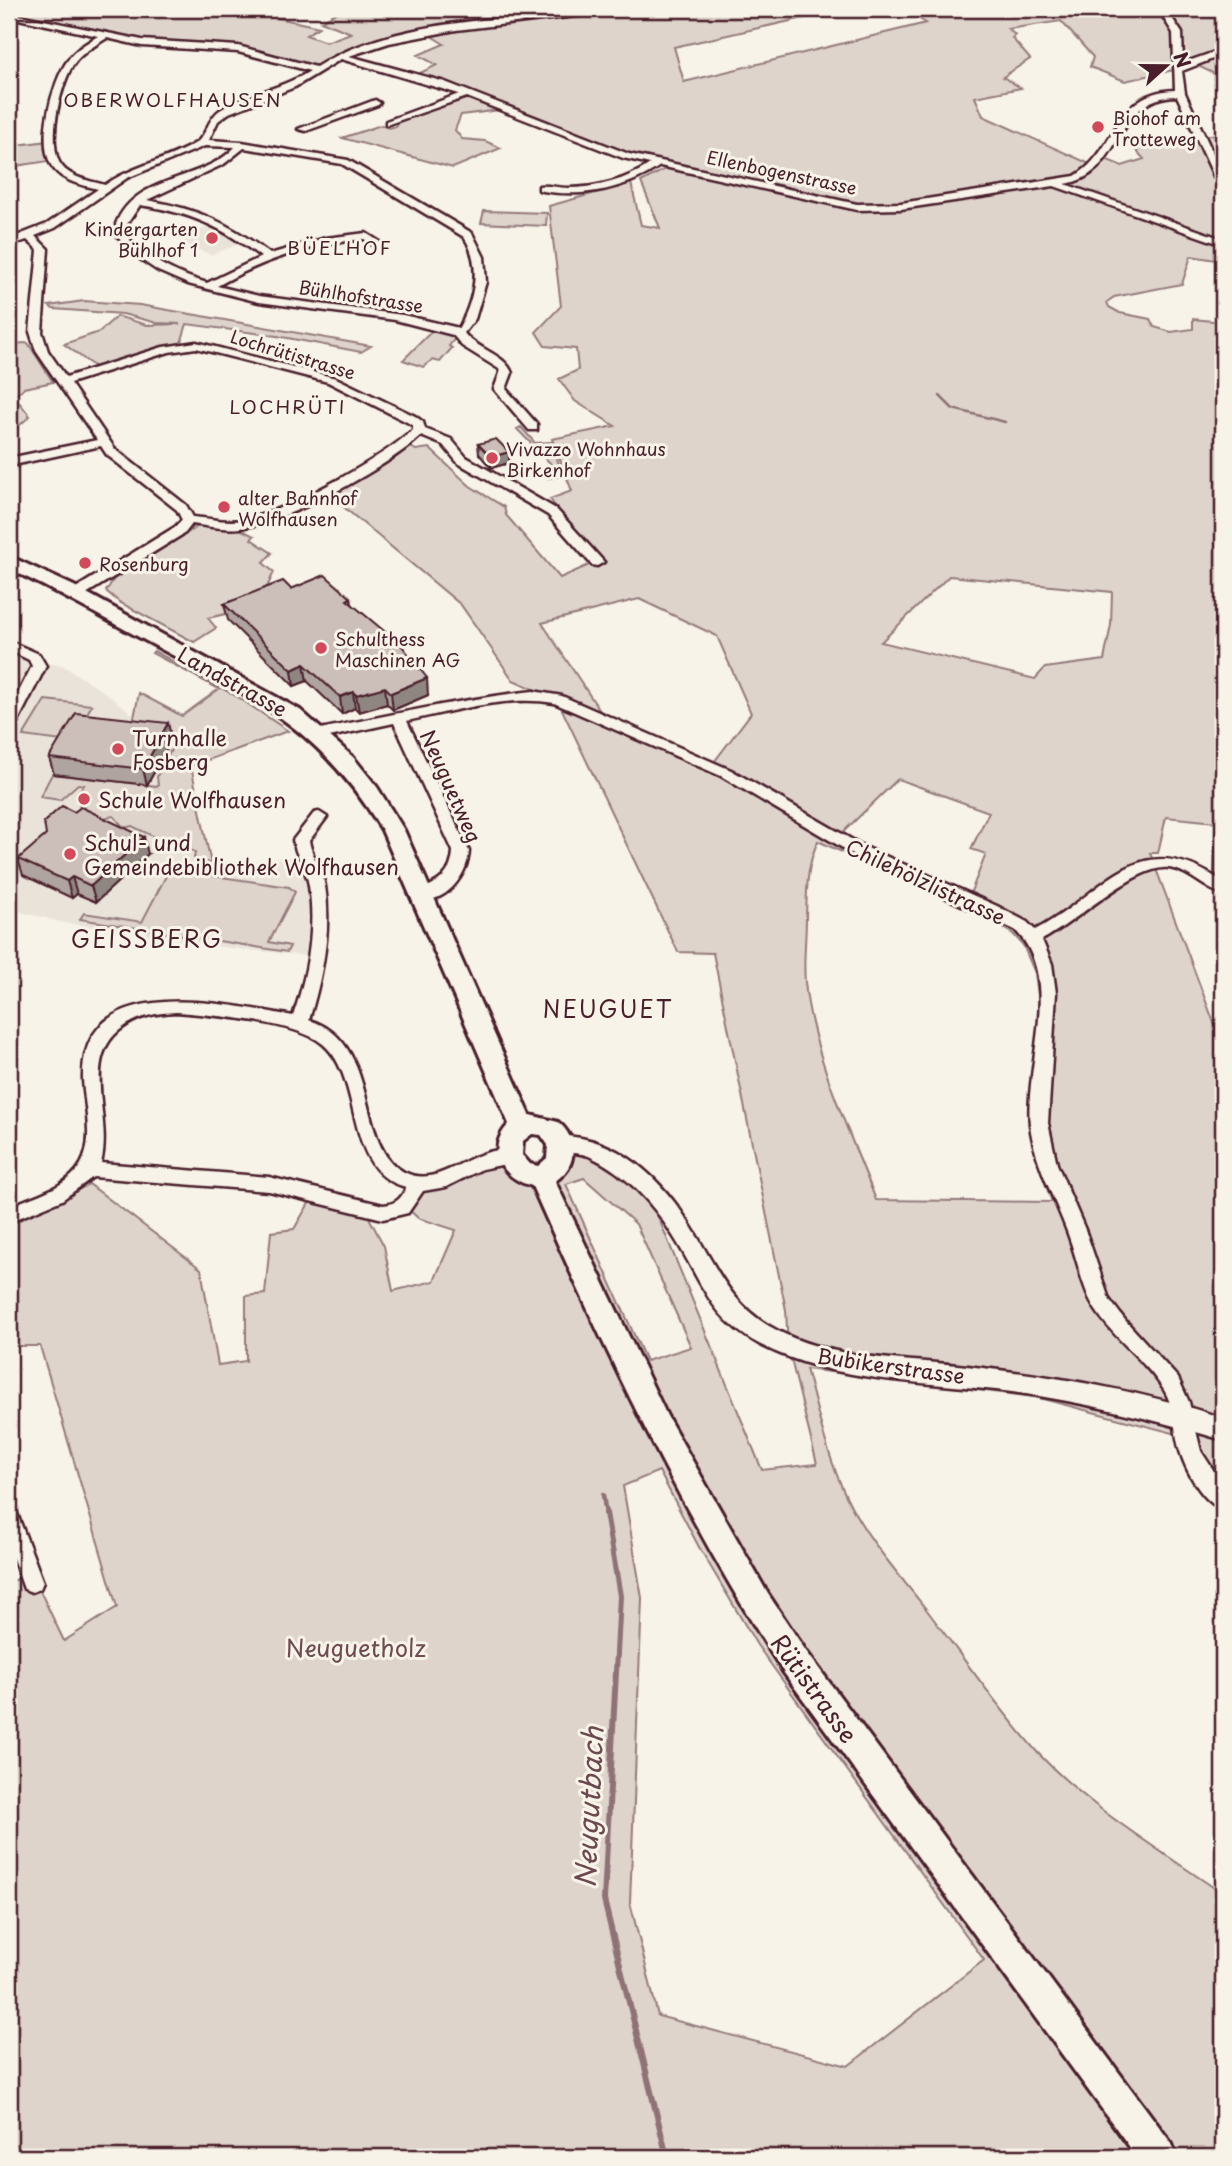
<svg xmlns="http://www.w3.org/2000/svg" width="1232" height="2166" font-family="'Playpen Sans',sans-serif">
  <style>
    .built { fill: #eae3da }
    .green { fill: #ded4cc; stroke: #947a7c; stroke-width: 2; fill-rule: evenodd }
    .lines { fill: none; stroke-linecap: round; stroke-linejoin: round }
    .stream-far2 { stroke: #8e7275; stroke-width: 2.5 }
    .stream-far1 { stroke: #8e7275; stroke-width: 4.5 }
    .stream { stroke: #8e7275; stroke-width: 6 }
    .minor-casing { stroke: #4a1f2b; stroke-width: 5 }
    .tertiary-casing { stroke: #4a1f2b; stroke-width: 5 }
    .secondary-casing { stroke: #4a1f2b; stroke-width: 6 }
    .minor { fill: #f7f3e8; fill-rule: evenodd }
    .tertiary { fill: #f7f3e8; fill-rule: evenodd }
    .secondary { fill: #f7f3e8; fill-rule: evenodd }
    .wall { fill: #afa49f; stroke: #4a1f2b; stroke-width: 2 }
    .shaded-wall { fill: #8f8682; stroke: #4a1f2b; stroke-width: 2 }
    .building { fill: #ccbfb9; stroke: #4a1f2b; stroke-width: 2 }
    .poi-dot { fill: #d1495b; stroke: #f7f3e8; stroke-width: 2.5 }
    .labels { text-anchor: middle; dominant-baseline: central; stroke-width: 6; stroke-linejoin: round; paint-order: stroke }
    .far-poi-label { font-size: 18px; fill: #4a1f2b; stroke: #f7f3e8; text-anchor: start }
    .far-street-label { font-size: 18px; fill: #4a1f2b; stroke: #f7f3e8 }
    .far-neighbourhood-label { font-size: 19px; letter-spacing: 2px; fill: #4a1f2b; stroke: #f7f3e8 }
    .street-label { font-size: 21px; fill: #4a1f2b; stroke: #f7f3e8 }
    .poi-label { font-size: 21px; fill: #4a1f2b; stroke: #f7f3e8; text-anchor: start }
    .neighbourhood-label { font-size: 23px; letter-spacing: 2px; fill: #4a1f2b; stroke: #f7f3e8 }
    .near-park-label { font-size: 24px; fill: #6f4c53; stroke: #f7f3e8 }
    .near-street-label { font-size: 24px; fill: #4a1f2b; stroke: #f7f3e8 }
    .near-water-label { font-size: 28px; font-style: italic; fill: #6c4950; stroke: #f7f3e8 }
  </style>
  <rect width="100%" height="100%" fill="#f7f3e8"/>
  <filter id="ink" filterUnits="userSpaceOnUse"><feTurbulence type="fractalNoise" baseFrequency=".0143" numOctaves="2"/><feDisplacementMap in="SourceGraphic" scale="14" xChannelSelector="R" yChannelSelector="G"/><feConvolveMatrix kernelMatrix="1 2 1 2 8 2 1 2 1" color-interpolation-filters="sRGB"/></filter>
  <g filter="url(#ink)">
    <!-- built -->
    <path class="built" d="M217,222l27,20 -33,13 -32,-14z
      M9,652l19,9 34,4 45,29 28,22 -3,16 46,6 -21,38 23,69 31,19 -3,4 90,-12 9,18 3,23 -2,59 -80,-8 -163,-25 -56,-14z"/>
    <!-- green -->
    <path class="green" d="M9,9h228l82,18 -13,8 20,7 25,-9 -30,-12 22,-12h501l-170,38 10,35 242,-59 -23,-14h320v69l-27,-13 -71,16 -35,-14 3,-10 -32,-36 -53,8 7,6 -3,3 18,21 -27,18 18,11 -46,9 8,19 109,49 16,-5 14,6 22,-7 -22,-24 47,11 8,-9 46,-3v127l-32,-5 -9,28 -68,13 -7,5 2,5 11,6 30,6 4,8 17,5 22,-3v-10l30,3v558l-9,-7 2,-51 -50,-5 -8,36h-8l69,183 4,-2v466l-9,-10 -29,-54 -150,-39 -229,-28c12,43 21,87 40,127 19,41 52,77 80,113 36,47 71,98 111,143 53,57 123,98 186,142v263h-1214v-574l22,-11 33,69 53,-34 -77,-261h-31l1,-121 79,-41 112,85 17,96 28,-4v-65l19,-2 6,-62 23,-3 21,-36 49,15 20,38 9,45 41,-10 22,-51 -38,-12 -13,-12 12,-23 92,-26 22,19 40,-34 75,45 116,283 55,-6 -29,-117 -2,-37 -73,-357 -35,-1 -121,-253 -44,-19 -52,-75 -133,-111 79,-49 9,5 13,-2 41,38 34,21 2,8 54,63 36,-16 -46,-63 22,-8 -20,-52 63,-13 -40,-25 -16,-22 19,-9 -2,-21 -31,-3 -9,-14 25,-26 -12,-100 82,-23 10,42 19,3 -19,-46 32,-17 -56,-14 -199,-77 19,-9 -19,-10 26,-11 -16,-10 -56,11 -55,25 -56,-16 -99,-10 -153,-30zM949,576l163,16 -1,33 -7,35 -59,8 -10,11 -154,-37zM639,599l78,37 34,77 -40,53 -105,-46 -64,-97zM898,779l91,33 -18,37 15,5 -18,45 -131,-61zM818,841l163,74 32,19 10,11 12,28 5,37 -10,110 12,55 10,27 -176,-2c-26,-67 -64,-146 -71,-218 -2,-21 1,-42 1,-64 1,-28 0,-51 12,-77zM584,1178l52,46 55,123 -45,14 -80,-177zM659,1471l40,76 58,98 227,315 -136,106 -190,-50 -28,-114 12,-304 -19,-112z
      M468,98l32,12 -39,5 -6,15 7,9 23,2 16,7 -48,20 -111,-30 39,-13 8,3 8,-2 1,-5z
      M49,141v20l-40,6v-21z
      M484,211l63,2 -1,13 -65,-3z
      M84,301l56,4 231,41 -10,6 -84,-16 -90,-12 -6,19 -85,25 -32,-24 35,-12 18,-16 30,9 33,-1 -23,-1 -34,-9 -70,-5 -4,-3z
      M433,330l23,7 -7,9 3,2 -12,14 -8,-2 -9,7 -20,-7z
      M28,343l25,39 -29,6 -10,8 16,20 -21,19v-91z
      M521,427l14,16 16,-1 12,34 -15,2 3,-14 -34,-35z
      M200,525l40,4 14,7 -3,3 21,14 -9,10 11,9 -16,35 -50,11 8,10 -22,14 -75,-40 -13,-11 8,-12z
      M154,651l84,46 50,34 -97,35 20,98 -17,-6 1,-6 -16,-7 -1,-5 -13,2 -33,-16 -8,2 -10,-12 -12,2 -22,-10 -3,-15 7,-8 -6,-1 -18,16 -20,-3 12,-23 106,12 -1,-10 20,-37 -46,-7 8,-39 43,23 37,-27 -67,-36z
      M45,700l47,5 -22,37 -47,-6z
      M173,870l116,17 6,5 -26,50 21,4 -3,6 -207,-33 4,-6 58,9 26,-50z"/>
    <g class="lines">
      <!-- stream-far2 -->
      <path class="stream-far2" d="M940,396l13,13 52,13"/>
      <!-- stream-far1 -->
      <path class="stream-far1" d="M603,1495l3,20"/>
      <!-- stream -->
      <path class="stream" d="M606,1513l14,83 -16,304 63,257"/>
      <defs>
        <path id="minor" d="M612,9h24l-180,21 -67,13 -40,13 96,26 184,72 228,50 44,-1 174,-27c44,-26 37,-84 100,-86l-2,-57 -15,-24h8l16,24 1,30 40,-14v6l-41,16 3,22 38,82v13l-5,-3 -41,-89c-65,1 -52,79 -112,88l158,55v6l-169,-59 -153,23 -44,1 -197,-44c-33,23 -78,32 -117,25l-4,-1v-4c10,-1 19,2 29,2 28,0 59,-8 82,-24l-27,-6 -156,-61 -81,28v-4l73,-27 -118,-35 -46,28 -66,26 -11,8 -9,19 33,2 106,18 124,73 12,24 2,25 -11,37 -11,14c12,16 41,21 48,40l-6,16 31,35v6h-8l-35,-41 6,-16 -1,-4 -37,-23 -9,-11 -58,-15 -136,-18 -71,-18 -30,-13 -27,-18 -13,-16 -2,-13c19,-50 88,-42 119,-77l-30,-1 -78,32 -72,50 -20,8 13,13 -6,83 6,19 18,26 97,-30 33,-5 140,36 79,38 8,6 2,7 26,10 15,18 90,52 48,53 -7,4 -5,-1 -44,-50 -90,-52 -15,-18 -22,-9c-37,33 -132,86 -181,92 -16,2 -32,-2 -48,-4l-7,9 -104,64h-10v-6l104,-64 7,-7 -5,-10 -70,-55 -6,-9 -92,20v-8l88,-18 -61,-89 -6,-19 8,-82 -11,-10 -18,6v-7l38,-15 51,-35c-15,-4 -34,-7 -44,-20 -19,-22 -2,-88 14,-109 7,-11 19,-17 30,-24l-89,-19v-4l133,27 96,6 78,21c80,-51 203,-48 296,-58zM107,38l35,8 96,6 72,19c-28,18 -62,22 -90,39 -13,9 -13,27 -26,34 -29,17 -62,22 -89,41 -14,-4 -35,-7 -44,-20 -15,-20 0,-87 15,-104 8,-10 20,-16 31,-23zM244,148l98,16 122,73c19,29 10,62 -5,91l-56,-13 -144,-19 -42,-10c46,-26 94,-42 147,-47l12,8 9,-2 -19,-12 -40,5 -56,16c-41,-31 -72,-45 -123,-54l77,-36zM140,205c51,8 81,21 121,52l-54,26c-27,-8 -58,-22 -77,-43l-3,-16zM196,348l132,34 79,40 6,4v4c-34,30 -127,82 -171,90 -16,3 -33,-2 -49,-3l-7,-12 -71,-56 -45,-66 99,-31z
          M375,100l5,3 -2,2 -72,26 -8,-2z
          M9,641l30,13 7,12 -30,59 -7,5v-19l23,-45 -3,-6 -20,-10z
          M533,691l29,5 169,74 132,76 134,60 30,16 8,8c73,-38 100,-107 188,-48v12c-20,-5 -32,-23 -54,-26 -33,-4 -94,55 -127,72l10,24 4,29 -8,130 9,41 29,68 23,67 16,21 53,58 11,24 12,49 22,34v24c-20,-6 -37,-38 -43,-58 -6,-19 -5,-43 -16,-61 -18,-29 -50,-51 -69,-81 -13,-21 -18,-51 -27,-75 -13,-36 -33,-70 -38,-109 -6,-61 34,-146 -15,-195l-162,-76 -132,-78 -167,-73c-48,-8 -100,8 -147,18l62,130c-1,24 -25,56 -53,48l-2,-4 2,-4c22,-7 36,-16 37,-40l-59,-128 -74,16 -7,-5 7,-5c71,-14 141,-30 213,-38z
          M319,812l8,5 -18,24c3,16 13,29 16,45 7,44 -3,92 -16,134 73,22 45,126 95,152 38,20 72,-33 111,-20l3,5 -3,5 -33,7 -36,18 -23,4 -15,22 -25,6 -114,-28 -176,-14 -31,23 -53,22v-15c23,-11 59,-19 72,-43 14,-24 3,-59 2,-85 -3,-110 145,-74 210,-63 14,-40 23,-87 16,-130 -2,-16 -13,-29 -16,-46l21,-27zM177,1012c35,3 121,10 146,32 42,35 19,128 83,143 -4,12 -11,17 -23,18l-114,-28 -168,-14c12,-43 -21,-103 20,-134 17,-13 34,-16 56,-17z
          M9,1508l7,3 27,71 -3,7 -8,3 -8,-3 -15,-42z"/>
        <path id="tertiary" d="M560,1136c58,0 103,44 132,92 24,38 37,74 77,98 61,36 139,32 206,41 85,10 167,24 248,51v22c-70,-21 -138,-38 -211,-48 -83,-11 -177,-8 -253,-48 -49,-26 -57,-62 -84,-105 -20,-33 -47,-64 -82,-81 -13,-7 -27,-4 -41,-8l-3,-6 3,-6z"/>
        <path id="secondary" d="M9,556l65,30 226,124 53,47 24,30 27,43 126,285 28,7c20,16 20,45 -3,59l112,235 101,178 38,57 366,493 5,13h-40l-353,-484c-100,-155 -178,-319 -252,-487 -31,-8 -47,-37 -23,-62l-127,-294c-64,-105 -128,-131 -232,-187 -47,-25 -93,-52 -141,-74zM532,1134l9,1 7,10 -1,13 -9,8 -8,-2 -8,-9 1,-14z"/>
      </defs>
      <!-- minor casing -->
      <use href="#minor" class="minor-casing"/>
      <!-- tertiary casing -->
      <use href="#tertiary" class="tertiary-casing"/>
      <!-- secondary casing -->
      <use href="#secondary" class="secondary-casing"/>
      <!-- minor -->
      <use href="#minor" class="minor"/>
      <!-- tertiary -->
      <use href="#tertiary" class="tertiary"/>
      <!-- secondary -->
      <use href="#secondary" class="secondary"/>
    </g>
    <!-- wall -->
    <path class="wall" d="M478,444l31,8v11l-18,5 -12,-14z
      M291,589l60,9 1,6 76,91 -35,15 -6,-6 -28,8 -4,-4 -13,6 -35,-33 -13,5 -66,-66 -4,-16z
      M172,740l-25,45 -93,-11 -5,-16z
      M148,854l-52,48 -19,-8 -5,4 -49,-23 -5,-16z"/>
    <!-- shaded-wall -->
    <path class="shaded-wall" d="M509,452v11l-18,5v-11z
      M304,664l3,17 -13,5 -2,-16z
      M427,678l1,17 -35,15 -2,-17z
      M385,687l2,17 -28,8 -3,-17z
      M353,692l2,16 -13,6 -2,-17z
      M168,723l4,17 -25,45 -4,-16z
      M144,837l4,17 -52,48 -5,-16z
      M72,877l5,17 -5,4 -5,-17z"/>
    <!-- building -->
    <path class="building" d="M496,439l13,13 -18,5 -13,-13z
      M325,575l26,23 -4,2 55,46 25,32 -36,15 -6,-6 -29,8 -3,-3 -13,5 -36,-33 -12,6 -68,-66 59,-23 8,8z
      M76,713l92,10 -25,46 -94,-11z
      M62,806l12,6 7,-5 63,30 -53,49 -19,-9 -5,4 -49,-22 28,-24 -2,-13z"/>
  </g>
  <!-- markers -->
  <g class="poi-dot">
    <circle cx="1098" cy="127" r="7"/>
    <circle cx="212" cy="238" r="7"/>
    <circle cx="492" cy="458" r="7"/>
    <circle cx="224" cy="507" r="7"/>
    <circle cx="85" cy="563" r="7"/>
    <circle cx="321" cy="648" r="7"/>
    <circle cx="118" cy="749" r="7"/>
    <circle cx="84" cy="799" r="7"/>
    <circle cx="70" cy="854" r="7"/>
  </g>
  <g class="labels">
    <!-- far-poi labels -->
    <g class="far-poi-label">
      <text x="1112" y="117">Biohof am<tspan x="1112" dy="21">Trotteweg</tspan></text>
      <text x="198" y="228" text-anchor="end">Kindergarten<tspan x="198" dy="21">Bühlhof 1</tspan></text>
      <text x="506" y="448">Vivazzo Wohnhaus<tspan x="506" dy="21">Birkenhof</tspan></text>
      <text x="238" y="497">alter Bahnhof<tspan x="238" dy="21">Wolfhausen</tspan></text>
      <text x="99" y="563">Rosenburg</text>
      <text x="335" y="638">Schulthess<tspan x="335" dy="21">Maschinen AG</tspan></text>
    </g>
    <!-- far-street labels -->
    <g class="far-street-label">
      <text transform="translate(782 172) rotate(12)">Ellenbogenstrasse</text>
      <text transform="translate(361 296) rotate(9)">Bühlhofstrasse</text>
      <text transform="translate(293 354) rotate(17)">Lochrütistrasse</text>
    </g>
    <!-- far-neighbourhood labels -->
    <g class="far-neighbourhood-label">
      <text x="173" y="99">OBERWOLFHAUSEN</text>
      <text x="340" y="247">BÜELHOF</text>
      <text x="288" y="406">LOCHRÜTI</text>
    </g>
    <!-- street labels -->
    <g class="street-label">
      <text transform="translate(233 681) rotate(29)">Landstrasse</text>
      <text transform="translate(452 786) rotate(66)">Neuguetweg</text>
      <text transform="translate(926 881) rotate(25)">Chilehölzlistrasse</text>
      <text transform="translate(891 1365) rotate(8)">Bubikerstrasse</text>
    </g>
    <!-- poi labels -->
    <g class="poi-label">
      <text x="132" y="737">Turnhalle<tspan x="132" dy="24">Fosberg</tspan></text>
      <text x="98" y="799">Schule Wolfhausen</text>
      <text x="84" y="842">Schul- und<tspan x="84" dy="24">Gemeindebibliothek Wolfhausen</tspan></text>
    </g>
    <!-- neighbourhood labels -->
    <g class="neighbourhood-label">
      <text x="147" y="938">GEISSBERG</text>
      <text x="608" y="1008">NEUGUET</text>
    </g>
    <!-- near-park labels -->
    <g class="near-park-label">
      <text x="356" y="1647">Neuguetholz</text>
    </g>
    <!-- near-street labels -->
    <g class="near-street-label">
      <text transform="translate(815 1688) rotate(54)">Rütistrasse</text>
    </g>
    <!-- near-water labels -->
    <g class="near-water-label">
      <text transform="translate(588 1807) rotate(-87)">Neugutbach</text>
    </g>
  </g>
  <!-- margin -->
  <rect width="1232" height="2166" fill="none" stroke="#f7f3e8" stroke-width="35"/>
  <rect x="18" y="18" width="1197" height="2131" fill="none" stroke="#4a1f2b" stroke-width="2.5" filter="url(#ink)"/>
  <!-- north arrow -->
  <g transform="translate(1166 66) rotate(69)" stroke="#f7f3e8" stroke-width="5" paint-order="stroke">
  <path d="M0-5L12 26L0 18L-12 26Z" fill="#4a1f2b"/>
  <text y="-10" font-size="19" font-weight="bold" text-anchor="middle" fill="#4a1f2b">N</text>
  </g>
</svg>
